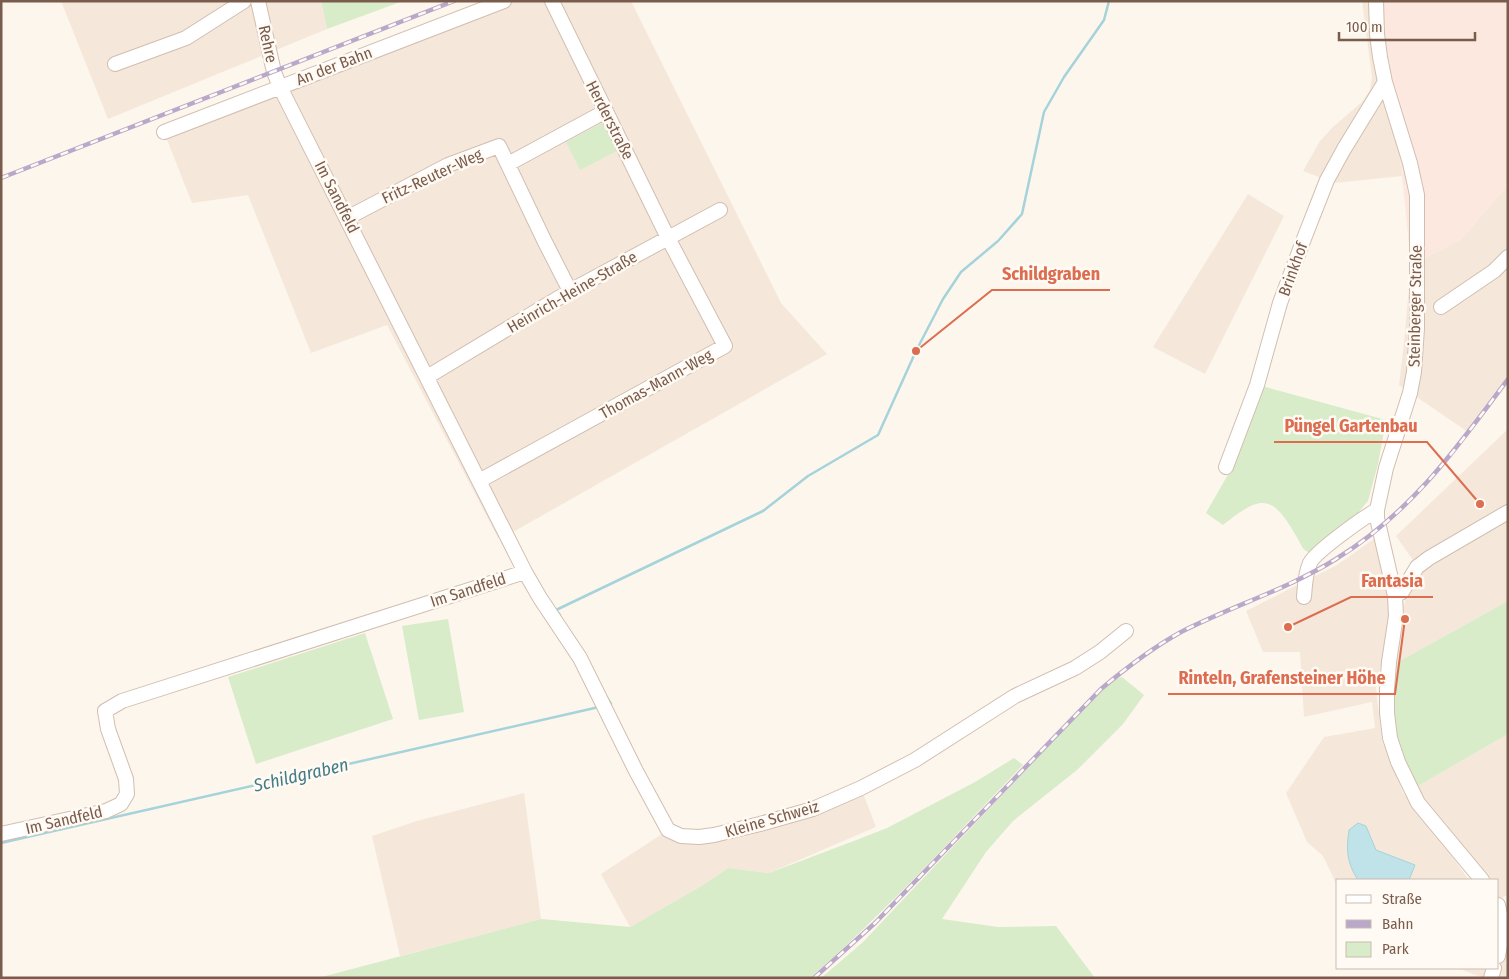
<svg xmlns="http://www.w3.org/2000/svg" width="1509" height="979" font-family="'Fira Sans Condensed',sans-serif">
  <style>
    .residential { fill: #f5e8da }
    .commercial { fill: #fde8e0 }
    .green { fill: #d8ecc9 }
    .water { fill: #bfe3e8; stroke: #a5d3da }
    .lines { fill: none; stroke-linecap: round; stroke-linejoin: round }
    .stream { stroke: #a5d3da; stroke-width: 2.5 }
    .minor-casing { stroke: #d1beb0; stroke-width: 16 }
    .minor { stroke: #fff; stroke-width: 14 }
    .rail-casing { stroke: #b9a8c9; stroke-width: 4.5 }
    .rail { stroke: #fffaf3; stroke-width: 2.5; stroke-dasharray: 8; stroke-linecap: butt }
    .labels { text-anchor: middle; dominant-baseline: central; stroke-width: 5; stroke-linejoin: round; paint-order: stroke }
    .street-label { font-size: 16px; fill: #7a5c4d; stroke: #fffaf3 }
    .water-label { font-size: 18px; font-style: italic; fill: #437c86; stroke: #fffaf3 }
    .leader { fill: none; stroke: #dc6d51; stroke-width: 2 }
    .callout-dot { fill: #dc6d51; stroke: #fffaf3; stroke-width: 2 }
    .callout-label { font-size: 18px; text-anchor: middle; font-weight: bold; fill: #dc6d51; stroke: #fffaf3; stroke-width: 5; stroke-linejoin: round; paint-order: stroke }
  </style>
  <rect width="100%" height="100%" fill="#fdf6ec"/>
  <!-- residential -->
  <path class="residential" d="M61,1h260l6,28 -219,90z
    M504,1h127l150,302 46,51 -314,178 -15,6 -111,-213 -76,28 -63,-158 -56,8 -28,-71z
    M1362,1h22v15l18,160 -68,7 -31,-12 17,-30 13,-14 29,-25 8,-12 2,-13z
    M1508,185v194l-40,53 -69,-47 5,-42 7,-78 50,-26z
    M1248,194l36,22 -79,158 -52,-27z
    M1508,429v172l-112,62 5,-46 6,-23 13,-24 -24,-34z
    M1375,538l5,16 11,64 -15,70 6,53 21,52 43,55 23,32h-131v7l-15,-31 -16,-14 -21,-49 38,-56 51,-9 -3,-26 -68,15 -4,-65h-37l-17,-41 91,-46z
    M1508,734v160l-9,6 -1,-2v-18h-15l-72,-90z
    M861,788l15,39 -107,46 -41,-5 -25,17 -73,42 -29,-53 67,-44 31,7z
    M524,793l17,126 -141,37 -28,-120 45,-15z
    M1508,912v66h-25l-25,-10h40v-51z"/>
  <!-- commercial -->
  <path class="commercial" d="M1384,1h124v184l-47,54 -50,26 -9,-89 -18,-160z"/>
  <!-- green -->
  <path class="green" d="M321,1h82l-76,28z
    M604,122l13,29 -37,19 -14,-28z
    M1262,386l124,34 -8,44 -10,37 -11,13 -45,39c-8,-1 -10,-6 -13,-12 -26,-46 -35,-49 -76,-16l-17,-12 24,-42z
    M1508,601v133l-97,56 -15,-55 -3,-39 3,-33z
    M448,619l16,93 -45,8 -17,-94z
    M365,633l28,86 -137,45 -28,-87z
    M1122,677l22,18 -21,29 -46,46 -64,51 -27,31 -44,67 56,8 58,-1 39,52h-274l41,-35 227,-240 25,-23z
    M1014,758l9,7c-70,72 -137,147 -213,213h-492l223,-59 89,8 73,-42 25,-17 41,5 90,-34 28,-11 88,-46z"/>
  <!-- water -->
  <path class="water" d="M1358,823l8,3 10,24 39,15 -6,15h-51c-11,-17 -12,-30 -9,-50z"/>
  <g class="lines">
    <!-- stream -->
    <path class="stream" d="M560,615l-4,-5 207,-99 45,-35 70,-41 38,-84 27,-52 18,-27 37,-31 24,-27 22,-102 20,-35 40,-57 5,-19
      M606,696l5,8 -2,1
      M1,843l598,-136"/>
    <defs>
      <path id="minor" d="M1376,1l1,33 3,23 5,25 25,81 7,32v133l-3,44 -4,21 -24,75 -9,42v8l18,78 1,20 -7,46 -2,27v24l3,25 8,24 20,41 64,77
        M115,64l71,-26 58,-37
        M164,132l340,-131
        M508,164l98,-53
        M347,218l101,-53 51,-19 45,94 26,51
        M1441,307l53,-36 14,-14
        M427,377l143,-86 150,-81
        M1226,467l31,-82 23,-82 25,-67 22,-56 17,-31 41,-67
        M479,481l246,-135 -57,-108 -116,-237
        M525,572l15,26 40,60 56,113 32,59 13,6 18,1 15,-2 46,-11 53,-15 48,-21 54,-28 100,-64 60,-28 25,-16 26,-21
        M1395,596l7,-4 15,-25 12,-9 79,-46
        M1304,597c1,-12 1,-23 6,-34 5,-11 54,-46 67,-53
        M1,834l105,-23 15,-7 6,-10 -1,-15 -18,-50 -3,-18 17,-10 403,-129 -245,-485 -6,-15 -16,-71
        M1498,905l5,23 -5,28
        M1491,978l3,-10"/>
    </defs>
    <!-- minor casing -->
    <use href="#minor" class="minor-casing"/>
    <!-- minor -->
    <use href="#minor" class="minor"/>
    <defs>
      <path id="rail" d="M1,178l453,-177
        M814,978l61,-55 226,-234c25,-21 51,-41 80,-57 51,-26 107,-43 155,-73 76,-47 120,-110 172,-180"/>
    </defs>
    <!-- rail casing -->
    <use href="#rail" class="rail-casing"/>
    <!-- rail -->
    <use href="#rail" class="rail"/>
  </g>
  <g class="labels">
    <!-- street labels -->
    <g class="street-label">
      <text transform="translate(268 44) rotate(77)">Rehre</text>
      <text transform="translate(334 66) rotate(-21)">An der Bahn</text>
      <text transform="translate(610 120) rotate(63)">Herderstraße</text>
      <text transform="translate(432 176) rotate(-25)">Fritz-Reuter-Weg</text>
      <text transform="translate(337 197) rotate(63)">Im Sandfeld</text>
      <text transform="translate(1293 269) rotate(-70)">Brinkhof</text>
      <text transform="translate(572 292) rotate(-30)">Heinrich-Heine-Straße</text>
      <text transform="translate(1415 306) rotate(-89)">Steinberger Straße</text>
      <text transform="translate(656 384) rotate(-29)">Thomas-Mann-Weg</text>
      <text transform="translate(468 590) rotate(-18)">Im Sandfeld</text>
      <text transform="translate(772 819) rotate(-16)">Kleine Schweiz</text>
      <text transform="translate(64 820) rotate(-13)">Im Sandfeld</text>
    </g>
    <!-- water labels -->
    <g class="water-label">
      <text transform="translate(301 775) rotate(-13)">Schildgraben</text>
    </g>
  </g>
  <!-- callouts -->
  <path class="leader" d="M916 351L992 290H1110M1480 504L1427 442H1274M1288 627L1351 597H1433M1405 619L1395 694H1168"/>
  <g class="callout-dot">
    <circle cx="916" cy="351" r="5"/>
    <circle cx="1480" cy="504" r="5"/>
    <circle cx="1288" cy="627" r="5"/>
    <circle cx="1405" cy="619" r="5"/>
  </g>
  <g class="callout-label">
    <text x="1051" y="280">Schildgraben</text>
    <text x="1351" y="432">Püngel Gartenbau</text>
    <text x="1392" y="587">Fantasia</text>
    <text x="1282" y="684">Rinteln, Grafensteiner Höhe</text>
  </g>
  <!-- border -->
  <rect width="1509" height="979" fill="none" stroke="#7a5c4d" stroke-width="5"/>
  <!-- legend -->
  <rect x="1336" y="879" width="162" height="90" fill="#fffaf3" stroke="#cabbb1"/>
  <rect x="1346" y="895" width="25" height="8" fill="#ffffff" stroke="#cabbb1"/>
  <text x="1382" y="904" font-size="15" fill="#7a5c4d">Straße</text>
  <rect x="1346" y="920" width="25" height="8" fill="#b9a8c9" stroke="#cabbb1"/>
  <text x="1382" y="929" font-size="15" fill="#7a5c4d">Bahn</text>
  <rect x="1346" y="942" width="25" height="15" fill="#d8ecc9" stroke="#cabbb1"/>
  <text x="1382" y="954" font-size="15" fill="#7a5c4d">Park</text>
  <!-- scale -->
  <path d="M1339 32v8h136v-8" fill="none" stroke="#7a5c4d" stroke-width="2.5"/>
  <text x="1346" y="32" font-size="15" fill="#7a5c4d" stroke="#fffaf3" stroke-width="4" paint-order="stroke">100 m</text>
</svg>
